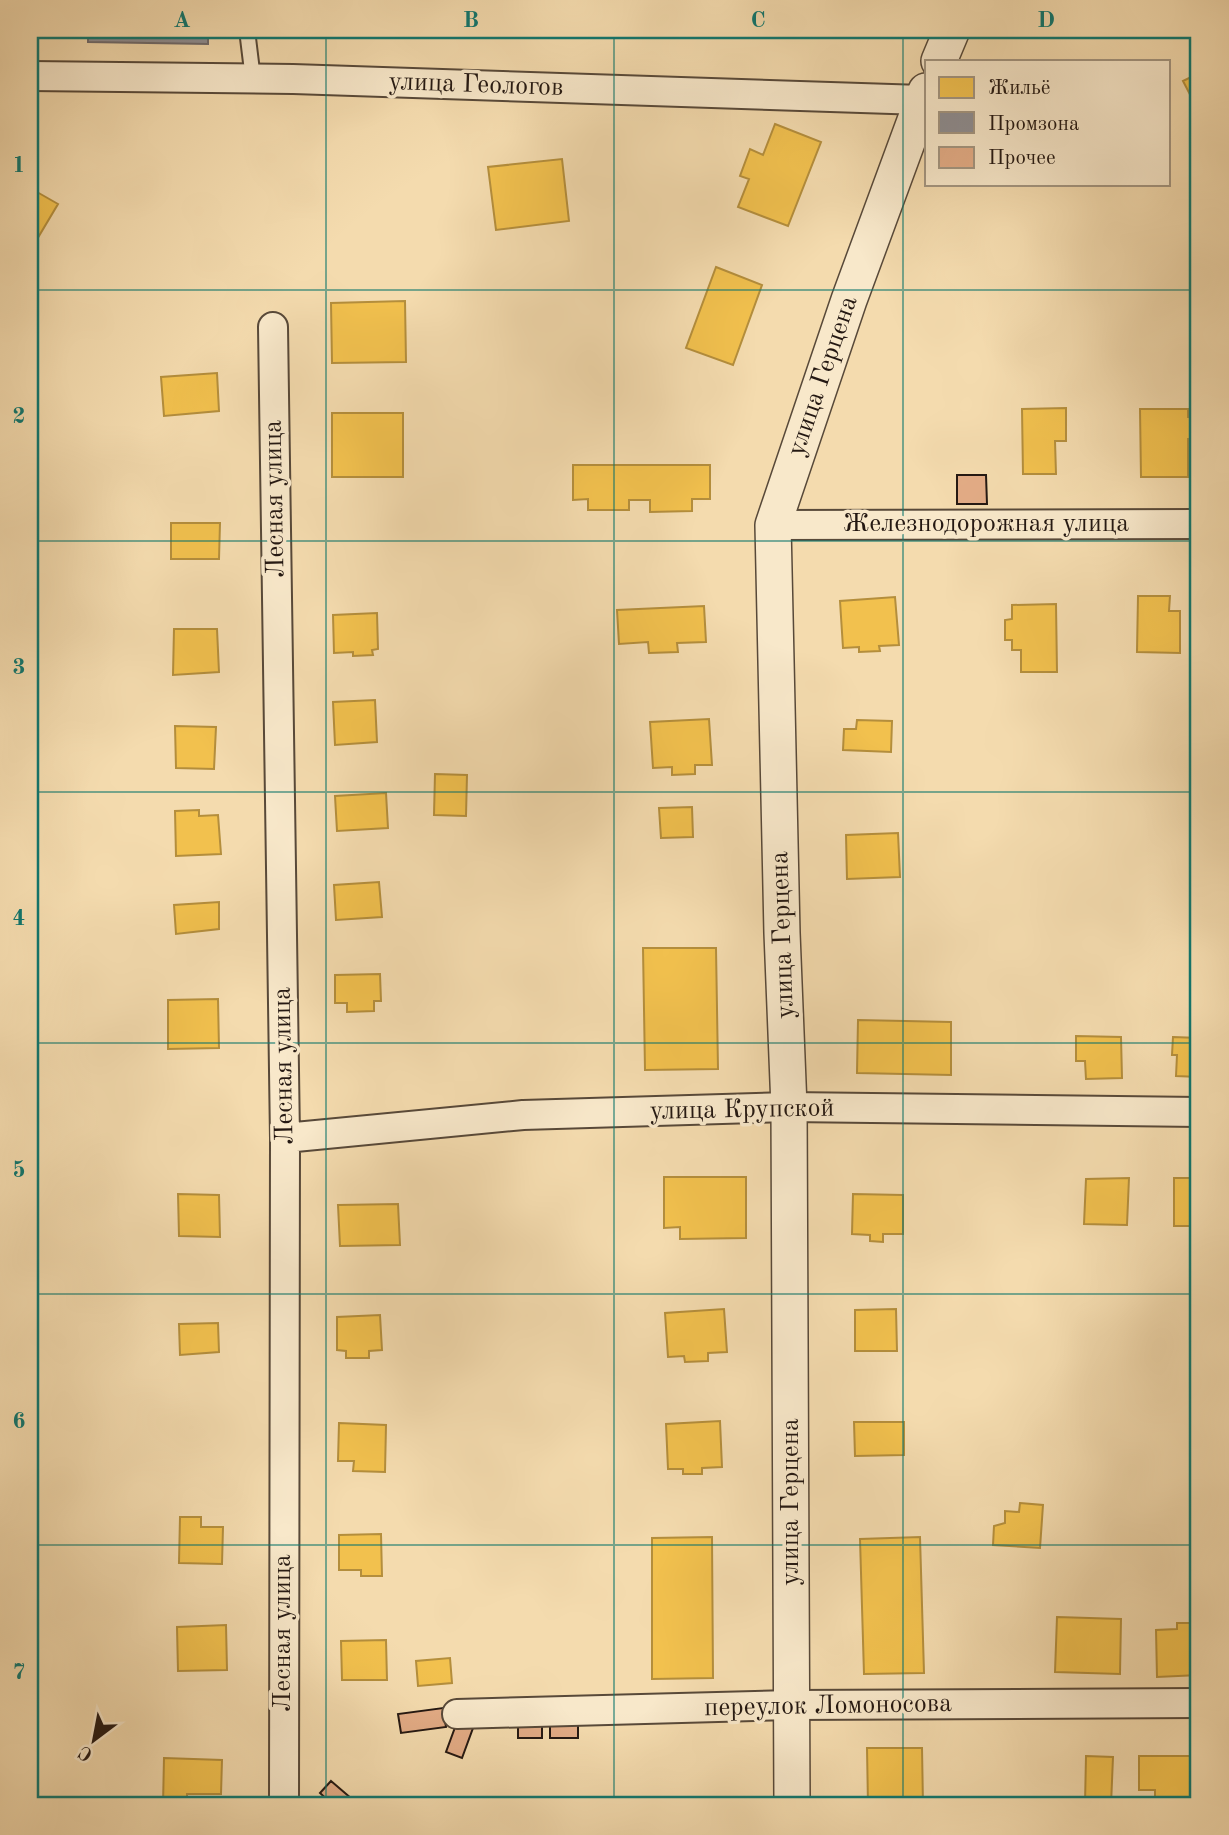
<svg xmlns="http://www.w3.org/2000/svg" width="1229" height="1835" font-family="'Old Standard TT',serif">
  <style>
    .homes { fill: #f2c14e; stroke: #b48e3c; stroke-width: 2 }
    .industry { fill: #8d8d92; stroke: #6e6a6c; stroke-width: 2 }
    .building { fill: #e3ac86; stroke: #241812; stroke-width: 2 }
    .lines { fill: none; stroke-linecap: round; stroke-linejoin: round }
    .service-casing { stroke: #584939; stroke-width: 18 }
    .minor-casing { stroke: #584939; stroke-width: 32 }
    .tertiary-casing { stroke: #584939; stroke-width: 38 }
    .service { stroke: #f8e8ca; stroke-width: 14 }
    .minor { stroke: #f8e8ca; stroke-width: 28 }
    .tertiary { stroke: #f8e8ca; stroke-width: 35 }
    .grid { fill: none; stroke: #0f766e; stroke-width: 2; stroke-opacity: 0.55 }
    .labels { text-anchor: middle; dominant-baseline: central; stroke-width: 7; stroke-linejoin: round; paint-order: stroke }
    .street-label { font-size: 26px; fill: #241812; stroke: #f8e8ca }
    .neatline { fill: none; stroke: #0f766e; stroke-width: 2.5 }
    .grid-label { font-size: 23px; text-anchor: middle; font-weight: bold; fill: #0f766e }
  </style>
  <rect width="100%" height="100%" fill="#f4dbae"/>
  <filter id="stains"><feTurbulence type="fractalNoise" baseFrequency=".00286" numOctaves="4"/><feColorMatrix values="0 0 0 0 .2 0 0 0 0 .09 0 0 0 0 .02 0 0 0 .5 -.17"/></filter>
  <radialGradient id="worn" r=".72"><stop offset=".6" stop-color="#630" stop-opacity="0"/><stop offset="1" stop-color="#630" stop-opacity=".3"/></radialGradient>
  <!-- homes -->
  <path class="homes" d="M1199,73v39l-16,-31z
    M775,124l46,18 -33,84 -50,-19 11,-28 -9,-3 10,-27 13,6z
    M562,159l7,62 -73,9 -8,-63z
    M30,188l28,16 -28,47z
    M716,267l46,18 -29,80 -47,-17z
    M405,301l1,61 -74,1 -1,-60z
    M217,373l2,38 -55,5 -3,-39z
    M1066,408v33h-11l1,33h-33l-1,-65z
    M1140,409h48v8h10v22h-10v38h-47z
    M332,413h71v64h-71z
    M573,465h137v34h-18v12l-42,1v-12h-21v10h-41v-11l-15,1z
    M171,523h49l-1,36h-48z
    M1138,596h32l-1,15h11v42l-43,-1z
    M895,597l4,48 -20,1 1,5 -21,1v-5l-16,1 -3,-47z
    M1056,604l1,68h-36v-22h-9v-10h-7v-20l7,-1v-14z
    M704,606l2,36 -29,1 1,9 -29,1 -1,-11 -29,2 -2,-34z
    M377,613l1,36 -6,1 1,5 -20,1v-4l-19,1 -1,-38z
    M174,629h43l2,43 -46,3z
    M375,700l2,42 -42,3 -2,-43z
    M709,719l3,46h-17v9l-23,1v-8l-19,1 -3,-46z
    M857,720l35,1 -1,31 -48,-2 1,-21h12z
    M175,726l41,1 -2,42 -38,-1z
    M435,774l32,1 -1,41 -32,-1z
    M386,793l2,35 -51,3 -2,-35z
    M692,807l1,30 -32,1 -2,-30z
    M199,810v6l19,-1 3,39 -45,2 -1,-45z
    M898,833l2,44 -53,2 -1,-44z
    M379,882l3,35 -46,3 -2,-35z
    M219,902v27l-43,5 -2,-29z
    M643,948h73l2,121 -73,1z
    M380,974l1,27h-7v10l-27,1v-9h-12v-28z
    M218,999l1,49 -51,1v-49z
    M858,1020l93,2v53l-94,-2z
    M1076,1036l45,1 1,41 -36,1 -1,-18h-9z
    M1173,1037l26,1v39l-23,-1 1,-21h-5z
    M664,1177h82v61l-66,1v-12l-16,1z
    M1129,1178l-2,47 -43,-1 2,-45z
    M1174,1178h25v48h-25z
    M178,1194l41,1 1,42 -41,-1z
    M853,1194l50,1v39h-20v8l-13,-1v-6l-18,-1z
    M398,1204l2,41 -60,1 -2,-41z
    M724,1309l3,43 -19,1v8l-23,1 -1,-6 -16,1 -3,-44z
    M896,1309l1,42h-42v-41z
    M380,1315l2,35 -13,1v7h-23v-7l-9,-1v-33z
    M218,1323l1,29 -39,3 -1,-31z
    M720,1421l2,46 -20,1v6h-19v-5h-15l-2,-45z
    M854,1422h50v33l-49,1z
    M339,1423l47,2 -1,47 -32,-1 1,-10h-16z
    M1020,1503l23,2 -3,43 -47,-3 1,-19 11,-3v-12l14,1z
    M180,1517h21v10h22l-1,37 -43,-1z
    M381,1534l1,42h-21v-6h-22v-35z
    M712,1537l1,141 -61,1v-141z
    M920,1537l4,136 -60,1 -4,-135z
    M1057,1617l64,2 -1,55 -65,-2z
    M1177,1623h22v52l-42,2 -1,-47 21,-1z
    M226,1625l1,45 -49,1 -1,-44z
    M386,1640l1,40h-45l-1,-39z
    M450,1658l2,25 -34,3 -2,-25z
    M867,1748h55l1,57h-55z
    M1086,1756l27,1 -2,48 -26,-1z
    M1139,1756h55l-1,49h-38v-15h-16z
    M164,1758l58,2 -1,34h-34v11h-24z"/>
  <!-- industry -->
  <path class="industry" d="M88,30h120v14l-120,-2z"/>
  <!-- building -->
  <path class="building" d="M329,30h69v4h-69z
    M957,475h29l1,29h-30z
    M443,1708l3,19 -45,6 -3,-19z
    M550,1720l28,1v17h-28z
    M457,1722l16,6 -11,30 -16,-6z
    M542,1722v16h-24v-15z
    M331,1781l28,24h-26l-13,-12z"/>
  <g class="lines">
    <defs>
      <path id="service" d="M247,30l6,49"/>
      <path id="minor" d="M30,76l263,3 629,21
        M273,327l12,811 -1,667
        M773,525l426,-1
        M285,1138l238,-23 266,-8 410,5
        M457,1714l334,-9 408,-2"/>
      <path id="tertiary" d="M939,61l13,-31
        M792,1805l-3,-698 -7,-174 -9,-408 76,-225 77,-209"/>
    </defs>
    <!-- service casing -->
    <use href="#service" class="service-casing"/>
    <!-- minor casing -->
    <use href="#minor" class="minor-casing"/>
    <!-- tertiary casing -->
    <use href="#tertiary" class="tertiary-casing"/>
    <!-- service -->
    <use href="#service" class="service"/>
    <!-- minor -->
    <use href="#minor" class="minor"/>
    <!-- tertiary -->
    <use href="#tertiary" class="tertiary"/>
  </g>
  <!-- grid -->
  <path class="grid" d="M326,30v1775M614,30v1775M903,30v1775M30,290h1169M30,541h1169M30,792h1169M30,1043h1169M30,1294h1169M30,1545h1169"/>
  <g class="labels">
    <!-- street labels -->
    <g class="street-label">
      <text transform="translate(476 85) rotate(2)">улица Геологов</text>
      <text transform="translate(823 376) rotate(-71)">улица Герцена</text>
      <text transform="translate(275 499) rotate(-91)">Лесная улица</text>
      <text x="986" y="524">Железнодорожная улица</text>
      <text transform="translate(783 935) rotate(-92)">улица Герцена</text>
      <text transform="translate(284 1066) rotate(-91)">Лесная улица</text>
      <text transform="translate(742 1110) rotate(-1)">улица Крупской</text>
      <text transform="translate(791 1502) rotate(-90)">улица Герцена</text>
      <text transform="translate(283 1633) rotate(-90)">Лесная улица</text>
      <text transform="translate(828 1706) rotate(-1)">переулок Ломоносова</text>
    </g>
  </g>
  <!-- margin -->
  <rect width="1229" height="1835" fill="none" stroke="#f4dbae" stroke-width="77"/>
  <!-- legend -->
  <rect x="925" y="60" width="245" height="126" fill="#f8e8ca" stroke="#a39580" stroke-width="2"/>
  <rect x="939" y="77" width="35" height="21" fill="#f2c14e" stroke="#a39580" stroke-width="2"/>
  <text x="988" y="94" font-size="21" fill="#241812">Жильё</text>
  <rect x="939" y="112" width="35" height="21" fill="#8d8d92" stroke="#a39580" stroke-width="2"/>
  <text x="988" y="130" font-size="21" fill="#241812">Промзона</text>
  <rect x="939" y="147" width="35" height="21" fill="#e3ac86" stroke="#a39580" stroke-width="2"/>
  <text x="988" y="164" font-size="21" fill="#241812">Прочее</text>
  <!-- north arrow -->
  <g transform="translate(94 1740) rotate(212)" stroke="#f8e8ca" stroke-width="5" paint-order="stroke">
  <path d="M0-5L12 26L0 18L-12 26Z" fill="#241812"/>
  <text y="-10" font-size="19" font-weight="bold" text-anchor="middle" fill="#241812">С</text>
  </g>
  <rect x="38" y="38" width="1152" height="1759" class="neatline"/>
  <g class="grid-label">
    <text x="182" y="27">A</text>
    <text x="471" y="27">B</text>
    <text x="758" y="27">C</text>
    <text x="1046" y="27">D</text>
    <text x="19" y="172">1</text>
    <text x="19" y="423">2</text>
    <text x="19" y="674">3</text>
    <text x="19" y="925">4</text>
    <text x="19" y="1177">5</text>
    <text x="19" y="1428">6</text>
    <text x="19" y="1679">7</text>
  </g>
  <rect width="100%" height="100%" filter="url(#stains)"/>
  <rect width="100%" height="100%" fill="url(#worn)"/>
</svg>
